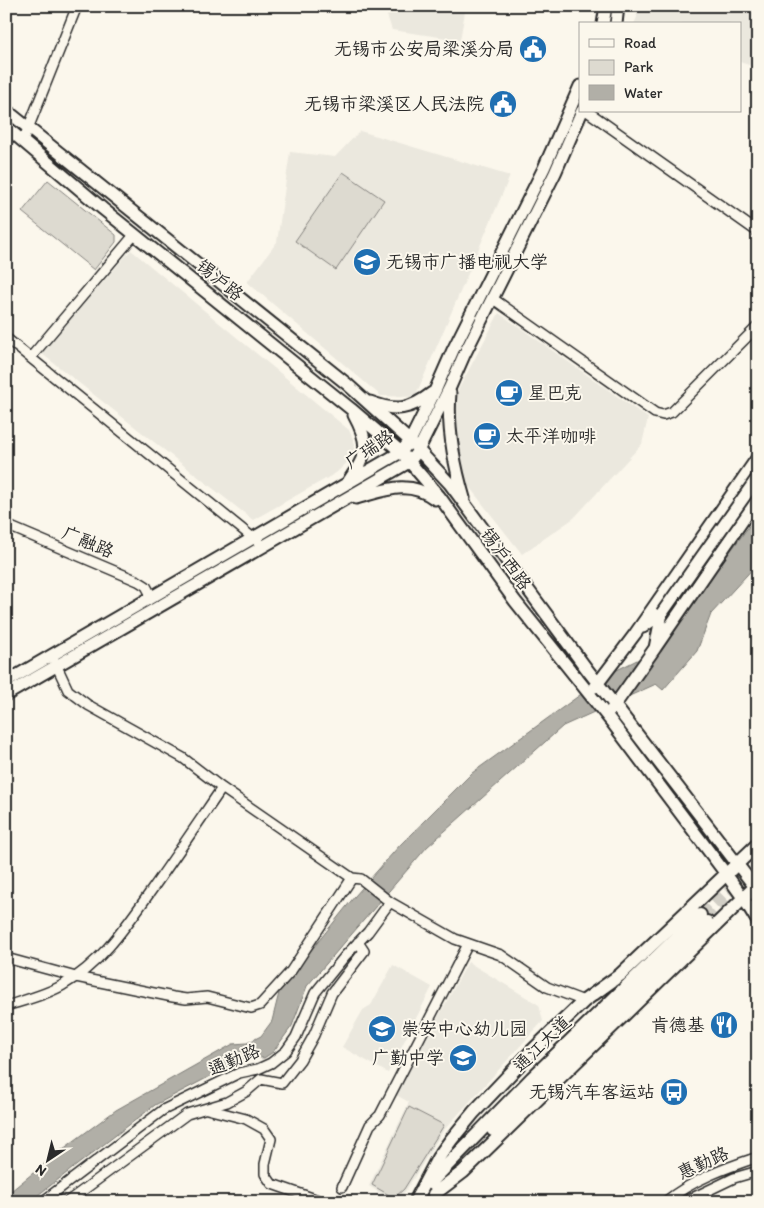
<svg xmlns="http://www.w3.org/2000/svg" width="764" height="1208" font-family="Itim,'LXGW WenKai TC',sans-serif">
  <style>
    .built { fill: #ebe8de }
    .green { fill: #dddad0; stroke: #84827e }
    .water { fill: #b1afa7; stroke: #7b7a75 }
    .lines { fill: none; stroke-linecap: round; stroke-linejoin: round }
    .highway-tunnel { stroke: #d1cec5; stroke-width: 12; stroke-dasharray: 12 6; stroke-linecap: butt }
    .minor-casing { stroke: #2b2b2b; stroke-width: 12 }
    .major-casing { stroke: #2b2b2b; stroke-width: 15 }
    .highway-casing { stroke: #2b2b2b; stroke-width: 16 }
    .minor { stroke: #fbf7ec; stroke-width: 9 }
    .major { stroke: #fbf7ec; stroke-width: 11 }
    .highway { stroke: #fbf7ec; stroke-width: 12 }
    .major-bridge-casing { stroke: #2b2b2b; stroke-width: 15; stroke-linecap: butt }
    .major-bridge { stroke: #fbf7ec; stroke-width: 11 }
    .labels { text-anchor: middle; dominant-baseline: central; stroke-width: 4; stroke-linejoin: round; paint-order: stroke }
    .poi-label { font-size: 18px; fill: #2b2b2b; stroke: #fbf7ec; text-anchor: end }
    .street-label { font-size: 18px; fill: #2b2b2b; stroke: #fbf7ec }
  </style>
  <rect width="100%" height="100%" fill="#fbf7ec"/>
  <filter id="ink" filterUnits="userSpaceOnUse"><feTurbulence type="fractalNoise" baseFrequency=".02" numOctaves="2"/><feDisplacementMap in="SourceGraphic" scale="10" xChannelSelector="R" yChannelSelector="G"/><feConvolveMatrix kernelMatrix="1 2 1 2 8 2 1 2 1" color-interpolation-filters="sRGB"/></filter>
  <g filter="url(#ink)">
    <!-- built -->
    <path class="built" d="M384,6h82l-6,34 -68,-10z
      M636,6h122v62l-18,-6v-38h-106l3,-7z
      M360,131l150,45 -95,221 -34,-1 -134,-114 30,-40 13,-90 45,5z
      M131,250l218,180 6,14 -2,13 -17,16 -83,47 -212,-167z
      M499,313l149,105 -6,26 -68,74 -52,36 -59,-75 -10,-65 3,-20z
      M468,962l71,43 4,16 -100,110 -38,61 -11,10 -25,-16 40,-84 -13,-7z
      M393,965l39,22 -44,86 -46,-26 21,-37 8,-5z"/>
    <!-- green -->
    <path class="green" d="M343,172l41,28 -48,70 -41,-29z
      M48,180l68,55v7l-22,28 -72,-58z
      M409,1107l35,18 -40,64 -10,9 -22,-13z"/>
    <!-- water -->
    <path class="water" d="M758,514v49l-47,51 -14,37 -34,39 -7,-6 -93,42 -136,121 -120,139 -15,40 -19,26 -9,6 -17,-1 -92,48 -126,97h-23v-7l53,-43 57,-42 117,-66 14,-1 14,-7 11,-15 8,-32 75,-93 45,-51 72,-72 137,-99 48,-24z"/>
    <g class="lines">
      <!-- highway-tunnel -->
      <path class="highway-tunnel" d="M700,915l58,-57
        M707,922l51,-52"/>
      <defs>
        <path id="minor" d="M587,111l171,121
          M23,141l54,-135
          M492,298l163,115 8,2 9,-3 86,-86
          M6,338l257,208
          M31,357l104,-123
          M6,525l132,56 8,5 6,11
          M54,660l14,30 20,15 95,53 39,30 130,90 9,1 29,23 65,37 46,16 46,32 37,14
          M6,958l70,19 97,20 13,2 21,-2 44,11 9,-3 31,-34 61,-93
          M6,1006c19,-6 40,-11 57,-21 38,-21 63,-59 88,-94 24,-34 47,-68 71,-103
          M207,1109l39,10 18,10 7,10 -6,25v10l7,10 46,16 1,2
          M342,1187l28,-62 10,-10 88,-171
          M42,1202l121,-92 76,-37 19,-4 13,-6 15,-12 10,-14 19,-44 30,-37 23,-24 22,-30
          M67,1202l120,-88 40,-12 20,-11 14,-12 21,4 18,-23 14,-25 18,-42 32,-42 -6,-9
          M665,1202c27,-22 60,-34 93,-45
          M684,1202l50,-24 24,-7"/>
        <path id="major" d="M603,24l3,-18
          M616,24l2,-18
          M6,110l341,274 63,57 40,43 136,184 172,223
          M6,127l97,82 248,200 50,43 38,44 76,105 96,120 115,153 18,25 14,23
          M450,393c-3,35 4,71 14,105
          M370,402c26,10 40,8 62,-9
          M348,482c19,-28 23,-36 6,-67
          M356,498c29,-8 53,-19 79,1
          M655,648l103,-150
          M6,682l395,-230 9,-11 25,-50 18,-41 91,-182 36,-82
          M595,687l40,-53 123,-177
          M6,695l403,-233 9,-11 32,-64 14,-32 91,-182 27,-62
          M612,709l43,-61 7,-35 -19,14"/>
        <path id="highway" d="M493,1130l214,-208
          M430,1183l102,-105 168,-163
          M434,1194l29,-22 295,-288
          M417,1198l21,-40 13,-18 23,-28 57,-60 53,-51 36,-26 138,-131"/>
      </defs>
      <!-- minor casing -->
      <use href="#minor" class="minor-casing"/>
      <!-- major casing -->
      <use href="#major" class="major-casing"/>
      <!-- highway casing -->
      <use href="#highway" class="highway-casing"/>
      <!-- minor -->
      <use href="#minor" class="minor"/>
      <!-- major -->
      <use href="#major" class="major"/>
      <!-- highway -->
      <use href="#highway" class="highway"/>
      <defs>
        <path id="major-bridge" d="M662,613l96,-136"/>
      </defs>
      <!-- major-bridge casing -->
      <use href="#major-bridge" class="major-bridge-casing"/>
      <!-- major-bridge -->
      <use href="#major-bridge" class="major-bridge"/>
    </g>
  </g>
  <!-- icons -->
  <defs>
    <symbol id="civic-disc" viewBox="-11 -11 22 22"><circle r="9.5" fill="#1f6fb2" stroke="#fbf7ec"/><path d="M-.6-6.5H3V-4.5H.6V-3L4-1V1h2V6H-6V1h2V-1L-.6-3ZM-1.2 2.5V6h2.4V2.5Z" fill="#fff"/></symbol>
    <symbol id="school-disc" viewBox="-11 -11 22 22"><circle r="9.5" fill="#1f6fb2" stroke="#fbf7ec"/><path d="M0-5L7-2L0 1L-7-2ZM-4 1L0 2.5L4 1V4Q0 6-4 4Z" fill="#fff"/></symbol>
    <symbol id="cafe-disc" viewBox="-11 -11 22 22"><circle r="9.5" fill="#1f6fb2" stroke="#fbf7ec"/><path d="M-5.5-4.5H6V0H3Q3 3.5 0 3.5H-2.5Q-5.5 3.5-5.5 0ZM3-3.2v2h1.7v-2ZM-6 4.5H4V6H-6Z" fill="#fff"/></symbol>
    <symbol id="restaurant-disc" viewBox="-11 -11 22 22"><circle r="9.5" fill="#1f6fb2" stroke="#fbf7ec"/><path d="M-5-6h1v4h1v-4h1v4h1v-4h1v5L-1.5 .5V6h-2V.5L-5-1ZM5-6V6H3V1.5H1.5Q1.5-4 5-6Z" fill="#fff"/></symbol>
    <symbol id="bus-disc" viewBox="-11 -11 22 22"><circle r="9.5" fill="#1f6fb2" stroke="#fbf7ec"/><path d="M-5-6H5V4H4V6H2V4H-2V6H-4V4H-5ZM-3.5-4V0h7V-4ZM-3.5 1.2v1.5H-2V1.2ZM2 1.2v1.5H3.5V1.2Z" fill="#fff"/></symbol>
  </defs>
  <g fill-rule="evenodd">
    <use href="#civic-disc" x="517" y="33" width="32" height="32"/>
    <use href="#civic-disc" x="487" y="88" width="32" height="32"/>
    <use href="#school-disc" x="351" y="246" width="32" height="32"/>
    <use href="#cafe-disc" x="493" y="377" width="32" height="32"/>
    <use href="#cafe-disc" x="471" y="420" width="32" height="32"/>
    <use href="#restaurant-disc" x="708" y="1009" width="32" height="32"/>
    <use href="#school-disc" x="366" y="1013" width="32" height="32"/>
    <use href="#school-disc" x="447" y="1042" width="32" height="32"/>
    <use href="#bus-disc" x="658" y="1076" width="32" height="32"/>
  </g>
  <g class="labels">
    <!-- poi labels -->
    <g class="poi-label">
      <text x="514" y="49">无锡市公安局梁溪分局</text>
      <text x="484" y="104">无锡市梁溪区人民法院</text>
      <text x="386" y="262" text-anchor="start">无锡市广播电视大学</text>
      <text x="528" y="393" text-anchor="start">星巴克</text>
      <text x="506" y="436" text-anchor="start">太平洋咖啡</text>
      <text x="705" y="1025">肯德基</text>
      <text x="401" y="1029" text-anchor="start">崇安中心幼儿园</text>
      <text x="444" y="1058">广勤中学</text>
      <text x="655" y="1092">无锡汽车客运站</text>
    </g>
    <!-- street labels -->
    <g class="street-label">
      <text transform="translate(220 280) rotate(39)">锡沪路</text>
      <text transform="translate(369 449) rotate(-34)">广瑞路</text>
      <text transform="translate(88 542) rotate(23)">广融路</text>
      <text transform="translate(506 559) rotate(54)">锡沪西路</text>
      <text transform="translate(542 1044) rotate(-44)">通江大道</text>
      <text transform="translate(234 1060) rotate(-23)">通勤路</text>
      <text transform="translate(703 1163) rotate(-25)">惠勤路</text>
    </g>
  </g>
  <!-- margin -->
  <rect width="764" height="1208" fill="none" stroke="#fbf7ec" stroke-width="25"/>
  <rect x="12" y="12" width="739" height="1183" fill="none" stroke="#2b2b2b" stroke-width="2" filter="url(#ink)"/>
  <!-- legend -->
  <rect x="579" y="22" width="162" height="90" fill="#fbf7ec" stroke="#a8a59f"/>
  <rect x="589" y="39" width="25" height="8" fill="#fbf7ec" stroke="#a8a59f"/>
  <text x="624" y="48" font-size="15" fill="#2b2b2b">Road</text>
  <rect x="589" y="60" width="25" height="15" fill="#dddad0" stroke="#a8a59f"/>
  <text x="624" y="72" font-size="15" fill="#2b2b2b">Park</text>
  <rect x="589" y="85" width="25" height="15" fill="#b1afa7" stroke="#a8a59f"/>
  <text x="624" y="98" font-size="15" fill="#2b2b2b">Water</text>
  <!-- north arrow -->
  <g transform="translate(48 1160) rotate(215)" stroke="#fbf7ec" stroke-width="4" paint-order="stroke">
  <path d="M0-4L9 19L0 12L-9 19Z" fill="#2b2b2b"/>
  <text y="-8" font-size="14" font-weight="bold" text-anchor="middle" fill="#2b2b2b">N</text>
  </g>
</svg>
